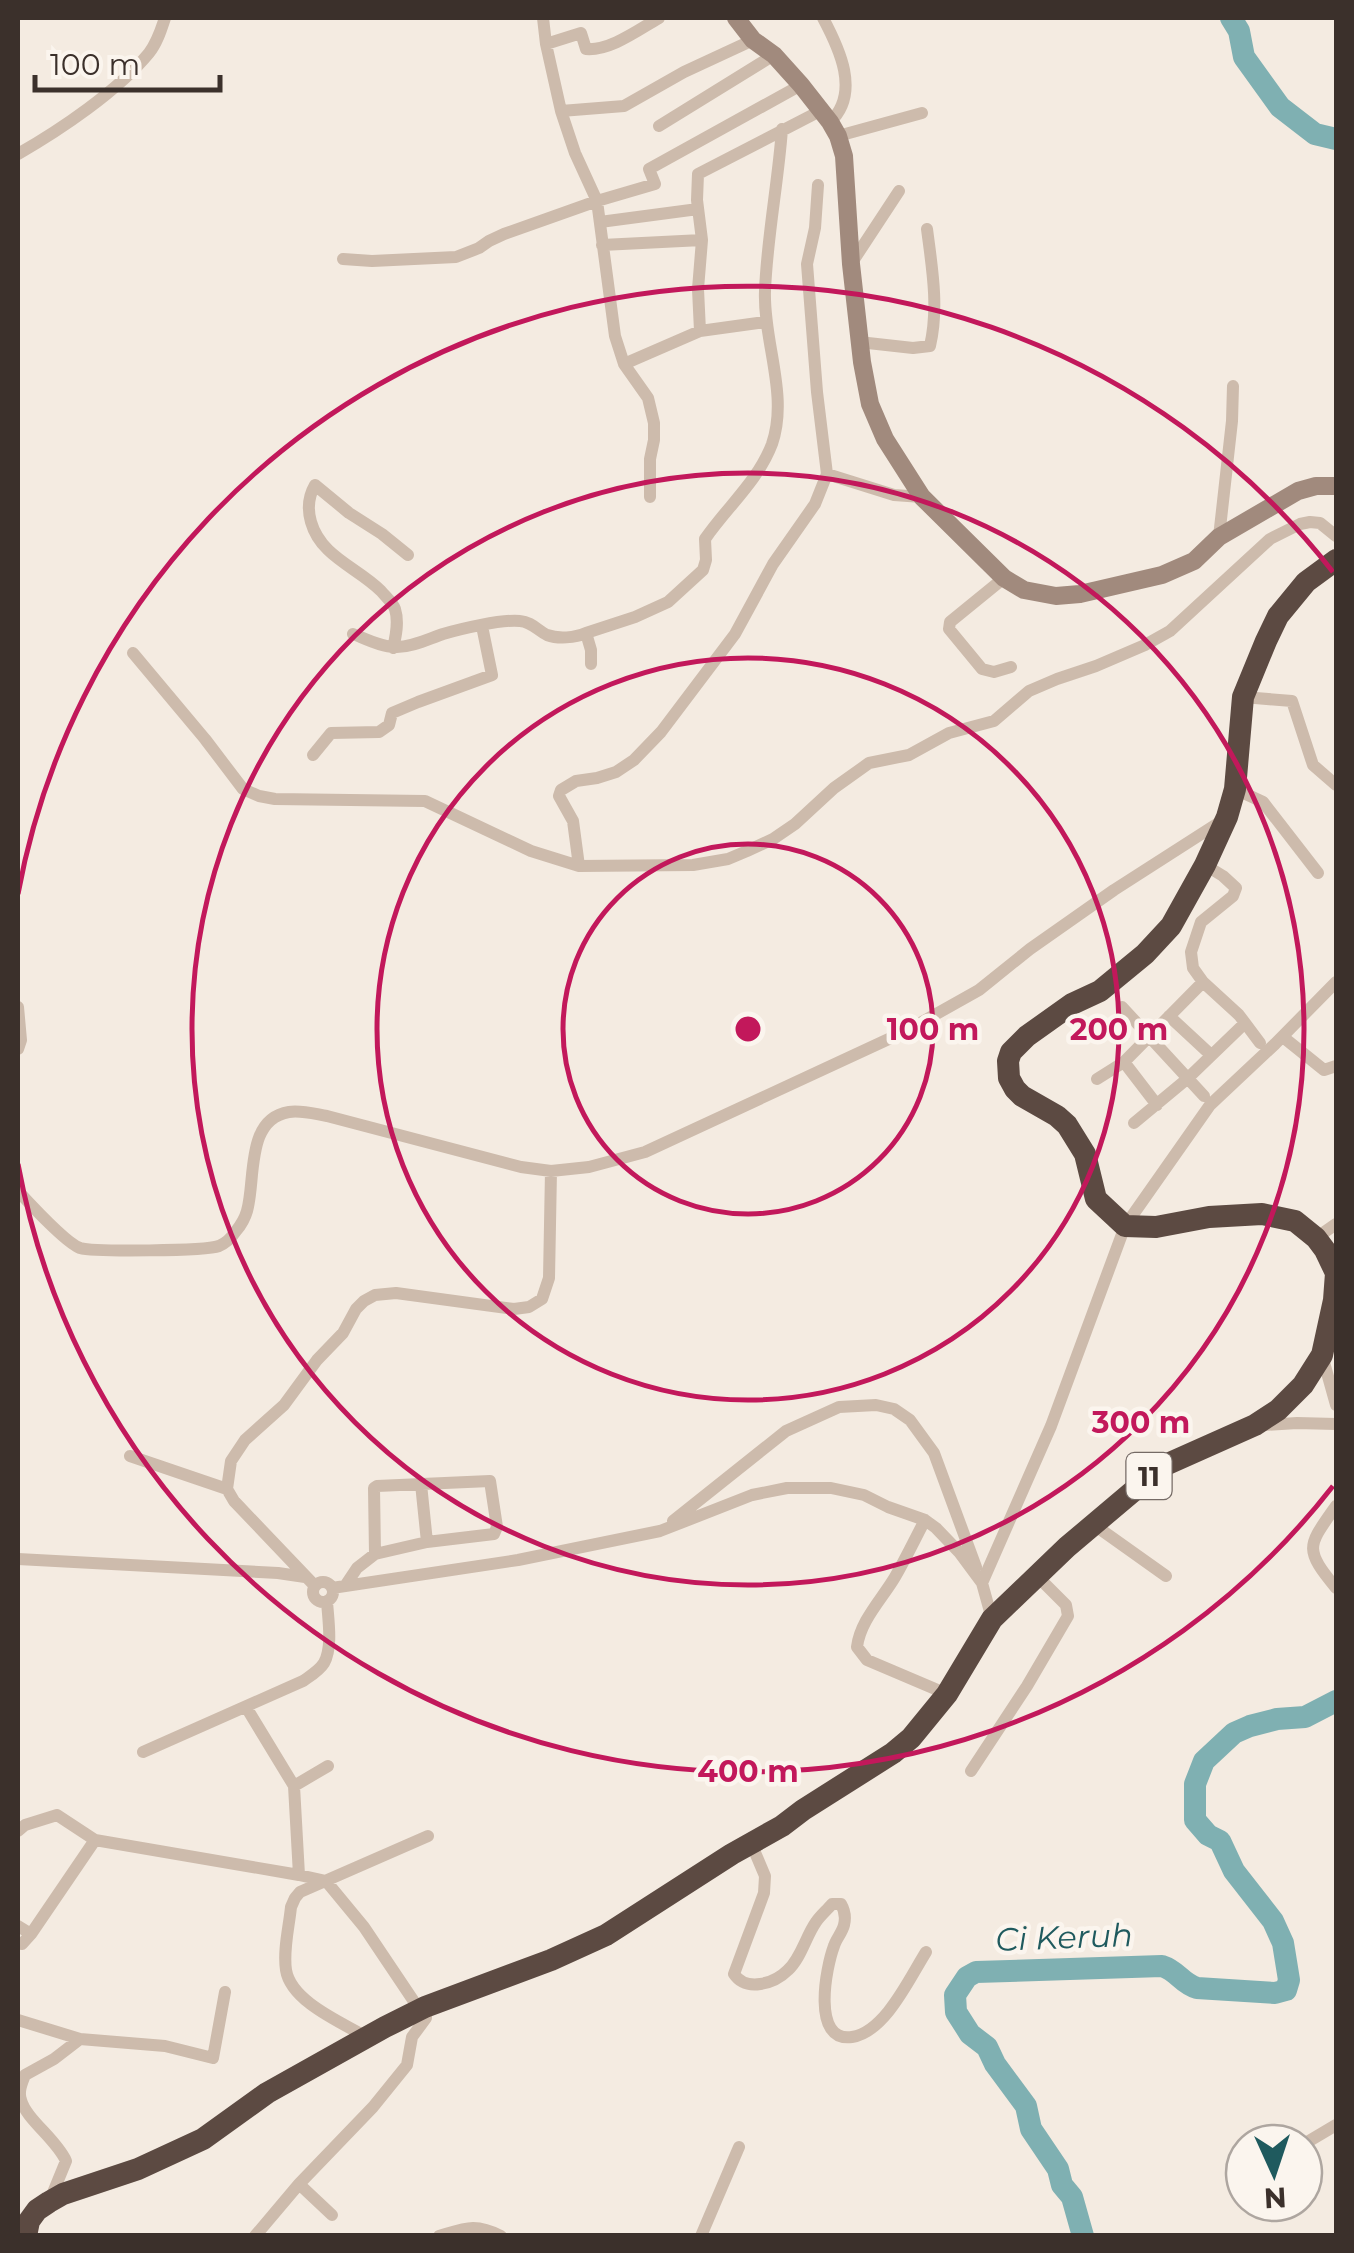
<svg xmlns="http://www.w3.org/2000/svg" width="1354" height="2253" font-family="Montserrat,sans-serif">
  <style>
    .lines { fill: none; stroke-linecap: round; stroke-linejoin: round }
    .river { stroke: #7fb0b2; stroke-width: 22 }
    .street { stroke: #cdbbac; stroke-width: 12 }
    .secondary { stroke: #a18a7d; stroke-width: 18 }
    .highway { stroke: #5c4a42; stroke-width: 22 }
    .ring { fill: none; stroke: #c2185b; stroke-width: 5 }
    .labels { text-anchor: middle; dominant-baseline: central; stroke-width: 9; stroke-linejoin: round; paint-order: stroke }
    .shield { fill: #fbf5ee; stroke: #756b66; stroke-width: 2.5 }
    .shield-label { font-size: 28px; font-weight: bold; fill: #3b302b }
    .water-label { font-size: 32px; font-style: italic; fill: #1f5a5e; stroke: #fbf5ee }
    .centre { fill: #c2185b; stroke: #fbf5ee; stroke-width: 5 }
    .ring-label { font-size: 30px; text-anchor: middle; font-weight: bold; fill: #c2185b; stroke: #fbf5ee; stroke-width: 9; stroke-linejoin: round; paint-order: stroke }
  </style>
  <rect width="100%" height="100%" fill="#f4ebe1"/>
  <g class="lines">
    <!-- river -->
    <path class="river" d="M1231,18l8,13 5,26 36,50 35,27 21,5
      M1083,2236l-11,-39 -10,-12 -4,-16 -27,-40 -5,-23 -31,-42 -8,-17 -17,-13 -14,-22 -1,-17 12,-18 9,-5 186,-6c16,5 19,17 35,22l78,5 11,-3 3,-10 -6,-37 -10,-22 -39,-50 -14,-30 -12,-6 -13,-15v-36l9,-23 30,-28 16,-7 27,-7 28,-2 31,-16"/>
    <!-- street -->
    <path class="street" d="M543,18l3,26 15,67 14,42 22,48 18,135 9,28 24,34 6,25v17l-4,19v38
      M823,18c16,30 38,75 7,104
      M546,44l35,-11 5,16c24,2 52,-19 73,-31
      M561,111l63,-5 60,-34 69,-32
      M659,126l115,-71
      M838,136l84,-23
      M18,154c42,-24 100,-63 131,-101 8,-10 12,-23 16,-35
      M818,185l-3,43 -8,36 10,128 10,82 -12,30 -42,60 -38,70 -74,98 -27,28 -18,12 -19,6 -21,3 -15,9 -2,6 14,25 6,45 114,-1 35,-6 19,-8 26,-12 22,-15 39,-36 35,-25 40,-8 40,-22 45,-12 35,-30 28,-12 39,-13 49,-21 25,-14 100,-92 30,-15 10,-2 10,1 16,13
      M600,222l98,-13
      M702,240l-5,-40 1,-26 124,-64
      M602,245l100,-5 -4,49 2,42
      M343,259l29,2 84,-4 23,-9 10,-7 15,-7 93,-33 58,-17 -6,-15 152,-84
      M851,264l48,-73
      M859,342l54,6 17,-2c9,-39 2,-78 -3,-117
      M624,364l76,-33 65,-9
      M827,474l67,21 28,2
      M1219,537l13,-116 1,-35
      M1004,578l-54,44 -1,7 33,40 12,3 17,-5
      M353,634c13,5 30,14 44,13 16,0 31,-8 46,-13 17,-5 59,-15 77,-13 12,1 17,9 27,14 11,4 28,3 39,-2
      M393,648c3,-12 6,-26 2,-39 -2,-6 -9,-12 -14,-18 -24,-24 -60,-34 -70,-69 -4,-14 -3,-25 4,-37l34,28 33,21 26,21
      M133,653l72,86 38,50 16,7 16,3 150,2 106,50 48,15
      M591,664v-14l-5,-17 49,-16 33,-15 35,-32 3,-10 -1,-21c22,-32 53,-58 67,-95 17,-49 -9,-103 -7,-153 2,-54 13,-107 17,-162
      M1243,697l49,4 21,64 23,20
      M313,755l18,-22 48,-1 10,-7 3,-12 26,-11 74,-27 -10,-49
      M1235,789l28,13 55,71
      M1205,865l18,11 13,12 -3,8 -32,26 -10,30 2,16 10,14 36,33 21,28
      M18,1007l3,33 -3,9
      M1122,1007l82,89
      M1169,1016l42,39
      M1283,1037l41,33 12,-4
      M1124,1062l33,43
      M1097,1079l27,-17 79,-80
      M1134,1123l53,-44 57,-55
      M18,1191c12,13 48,52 62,57 14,4 125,3 139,-2 7,-3 13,-9 17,-15 5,-6 9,-13 11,-20 9,-31 -2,-92 42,-99 12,-2 26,2 38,4l194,51 30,4 38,-4 56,-15 261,-121 73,-41 51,-41 84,-59 106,-68
      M1316,1238l20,-14
      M1322,1355l14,50
      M1264,1425l33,-2 39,1
      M130,1456l97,33
      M421,1484l6,58
      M1336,1506c-28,40 -33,42 0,82
      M925,1520c-10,19 -19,38 -30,57 -13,22 -35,44 -38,70l10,13 80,34
      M673,1521l113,-90 53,-24 37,-2 18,4 16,11 24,33 42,114
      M1093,1524l73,52
      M18,1559l260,14 27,4
      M313 1592a10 10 0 1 1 20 0a10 10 0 1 1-20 0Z
      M982,1583l69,-157 74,-200 85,-121 65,-61 61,-62
      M315,1586l-81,-85 -7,-12 4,-28 14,-21 39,-35 33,-45 26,-27 13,-24 8,-8 11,-6 21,-2 118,16 15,-2 13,-8 7,-21 2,-107
      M345,1586l12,-18 18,-14 52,-12 67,-8 3,-7 -7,-46 -113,5 -3,2 1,66
      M332,1588l186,-28 142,-29 92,-36 35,-7h44l33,7 24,12 37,13 11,8 23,24 23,31 10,36
      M246,1707l48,79
      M143,1752l160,-71c7,-5 16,-10 21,-18 9,-16 4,-44 3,-62
      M971,1771l56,-85 41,-70 -2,-11 -30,-30
      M18,1831l7,-6 32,-10 38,25
      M751,1843l14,33 -1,17 -30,81c12,18 40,10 54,-4 13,-12 18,-34 28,-48 4,-6 11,-12 16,-18h9c4,7 5,13 3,21 -2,8 -8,14 -10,21 -8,21 -23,97 18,91 33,-5 57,-58 74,-85
      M299,1875l-5,-89 34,-20
      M18,1926l13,8 -9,10
      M31,1934l64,-94 204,35 27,6 38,46 55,82
      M18,2020l62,19 85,7 48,12 12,-66
      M368,2038c-25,-15 -77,-36 -82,-68 -3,-20 3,-43 5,-63l4,-9 5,-6 128,-56
      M25,2075c-3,8 -7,16 -4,25 5,19 36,40 45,61l-16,39
      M25,2075l29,-16 26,-20
      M1304,2144l32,-19
      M299,2184l33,31
      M255,2236l44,-52 74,-77 34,-42 5,-28 14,-19 -1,-11
      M439,2236c27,-8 36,-13 62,0
      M701,2236l38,-89"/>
    <!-- secondary -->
    <path class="secondary" d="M736,18l17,22 21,15 27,30 29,37 8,14 6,20 7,108 11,98 8,42 15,35 37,58 82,81 20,12 32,6 24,-2 82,-19 32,-14 25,-24 79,-46 18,-5h20"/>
    <!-- highway -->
    <path class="highway" d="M26,2236l3,-15 8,-11 12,-8 14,-8 75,-25 65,-30 64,-46 118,-66 40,-20 126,-47 55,-25 126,-81 50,-28 21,-16 90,-57 18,-15 36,-44 45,-75 75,-72 96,-81 92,-41 23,-15 25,-25 19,-30 12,-55 2,-27 -11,-23 -9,-12 -21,-17 -33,-7 -53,3 -53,10 -31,-1 -29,-27 -11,-45 -18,-29 -10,-9 -35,-20 -7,-7 -6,-11 -1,-17 3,-9 16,-16 45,-32 28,-13 45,-37 26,-28 34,-61 22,-48 8,-28 8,-92 23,-56 12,-25 28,-34 30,-22"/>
  </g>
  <!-- distance rings -->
  <g class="ring">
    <circle cx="748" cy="1029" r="185"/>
    <circle cx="748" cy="1029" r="371"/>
    <circle cx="748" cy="1029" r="556"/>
    <path d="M1333 1486A742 742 0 0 1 18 1164M18 894A742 742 0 0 1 1333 572"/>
  </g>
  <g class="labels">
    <!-- shield labels -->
    <rect class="shield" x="1126.5" y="1453" width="45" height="46" rx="8"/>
    <g class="shield-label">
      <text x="1149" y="1476">11</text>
    </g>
    <!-- water labels -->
    <g class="water-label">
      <text transform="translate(1064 1937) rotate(-2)">Ci Keruh</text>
    </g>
  </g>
  <circle cx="748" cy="1029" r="15" class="centre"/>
  <g class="ring-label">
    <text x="933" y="1040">100 m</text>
    <text x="1119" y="1040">200 m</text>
    <text x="1141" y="1433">300 m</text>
    <text x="748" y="1782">400 m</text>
  </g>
  <!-- border -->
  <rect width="1354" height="2253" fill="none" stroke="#3b302b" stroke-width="40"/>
  <!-- north arrow -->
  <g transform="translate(1274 2173) rotate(177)"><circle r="48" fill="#fbf5ee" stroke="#aea6a0" stroke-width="2.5"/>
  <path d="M0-8L18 38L0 25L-18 38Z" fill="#1f5a5e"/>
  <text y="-15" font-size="28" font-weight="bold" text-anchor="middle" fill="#3b302b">N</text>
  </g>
  <!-- scale -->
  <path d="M35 75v15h185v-15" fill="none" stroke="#3b302b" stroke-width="5"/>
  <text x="50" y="75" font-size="30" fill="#3b302b" stroke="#fbf5ee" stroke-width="8" paint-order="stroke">100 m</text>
</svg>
